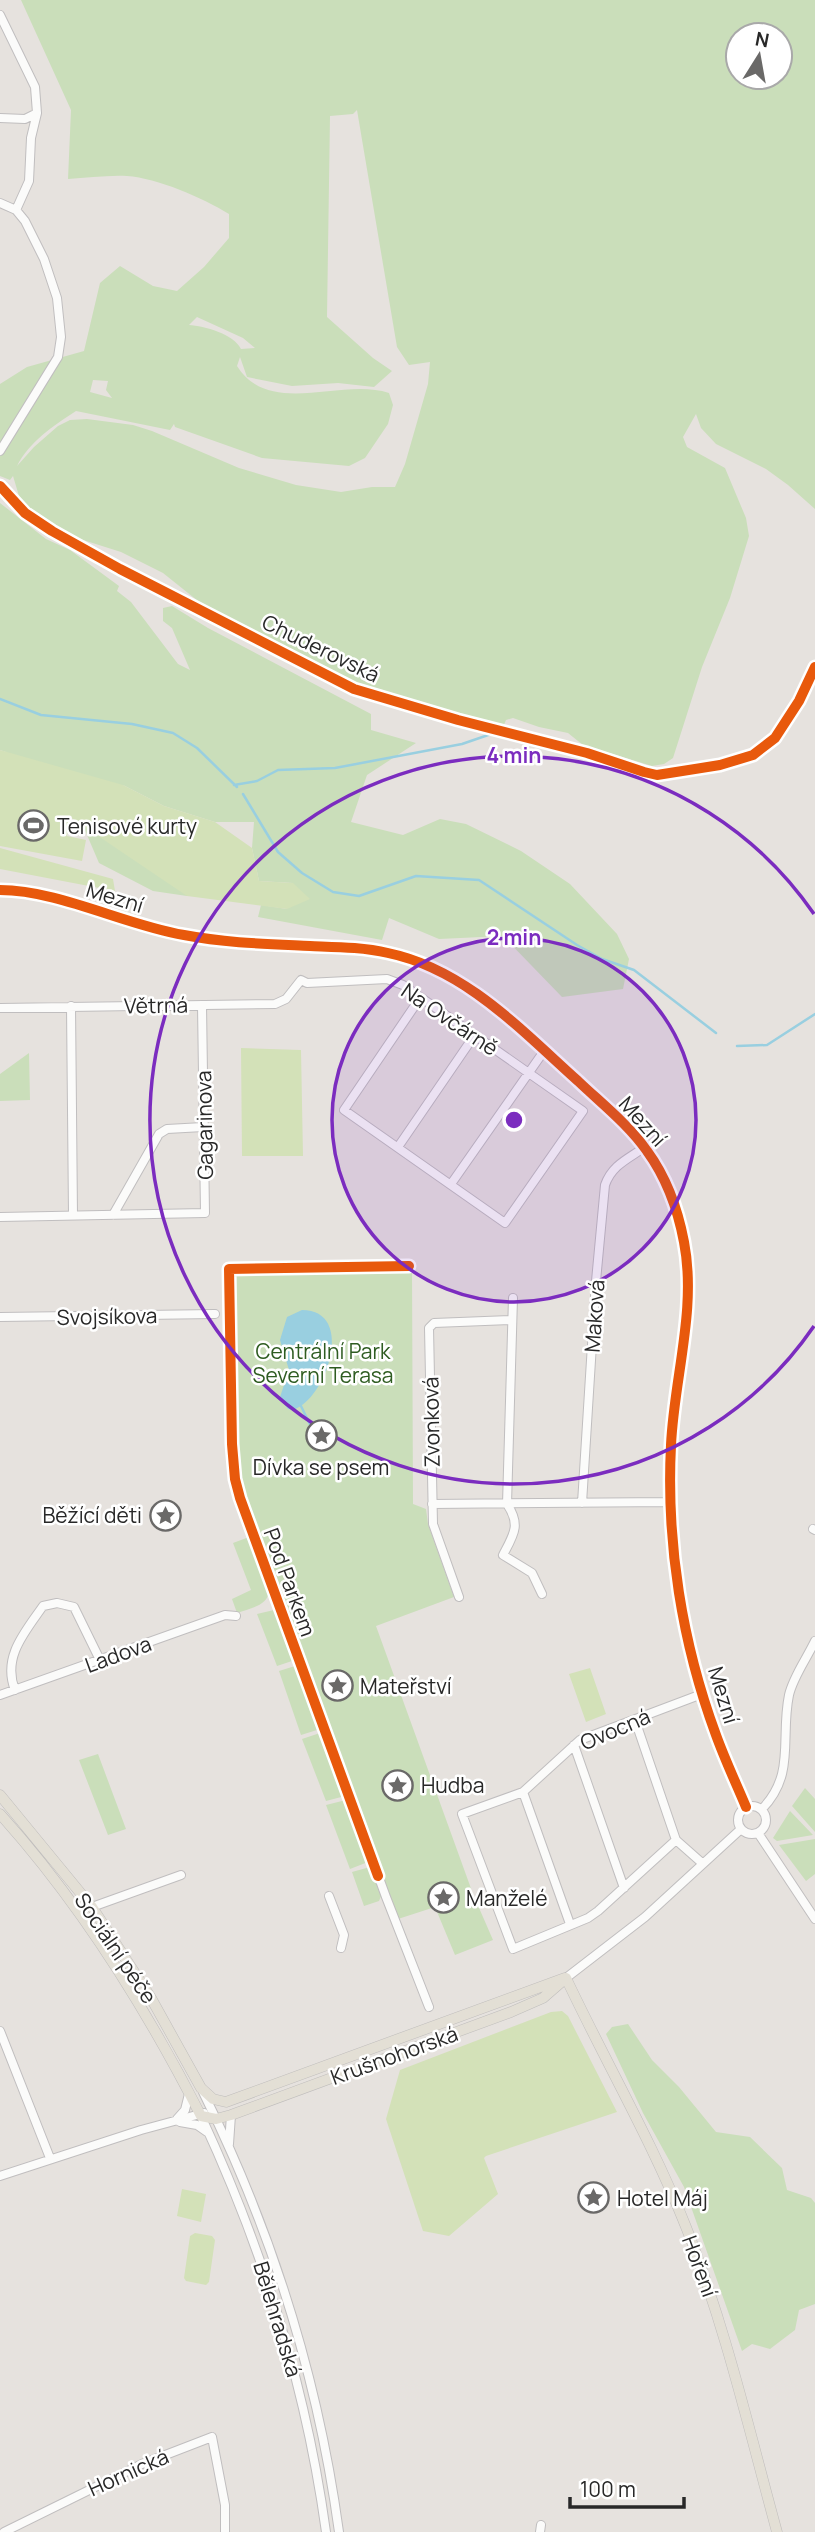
<svg xmlns="http://www.w3.org/2000/svg" width="815" height="2532" font-family="Manrope,sans-serif">
  <style>
    .green { fill: #cadeba; fill-rule: evenodd }
    .pitch { fill: #d3e1b8 }
    .water { fill: #99cfe0 }
    .lines { fill: none; stroke-linecap: round; stroke-linejoin: round }
    .stream { stroke: #99cfe0; stroke-width: 2.5 }
    .minor-casing { stroke: #c0bebf; stroke-width: 10 }
    .major-casing { stroke: #bfbdbc; stroke-width: 11 }
    .minor { stroke: #fbfbfa; stroke-width: 8 }
    .major { stroke: #e3dfd5; stroke-width: 10 }
    .cycleway-casing { stroke: #fff; stroke-width: 15 }
    .cycleway { stroke: #e8590c; stroke-width: 10 }
    .ring { fill: none; stroke: #7b2cbf; stroke-width: 3.5 }
    .labels { text-anchor: middle; dominant-baseline: central; stroke-width: 5; stroke-linejoin: round; paint-order: stroke }
    .street-label { font-size: 21px; fill: #282828; stroke: #fff }
    .poi-label { font-size: 21px; fill: #282828; stroke: #fff; text-anchor: start }
    .park-label { font-size: 21px; fill: #2e5c21; stroke: #fff }
    .centre { fill: #7b2cbf; stroke: #fff; stroke-width: 3.5 }
    .ring-label { font-size: 21px; text-anchor: middle; font-weight: bold; fill: #7b2cbf; stroke: #fff; stroke-width: 5; stroke-linejoin: round; paint-order: stroke }
  </style>
  <rect width="100%" height="100%" fill="#e6e2de"/>
  <!-- green -->
  <path class="green" d="M21,0h794v509l-27,-24 -22,-16 -50,-25 -15,-16 -5,-14 -13,23 4,10 38,21 21,50 3,18 -19,62 -28,69 -29,91 -9,6 -12,2 -69,-21 -15,-12 -29,-6 -26,-9 -7,2 -3,7 -76,-22 -54,-12 -37,-17 -30,-19 -37,-16 -66,-36 -40,-32 -42,-21 -41,-13 -26,-13 -24,-18 -11,-12 -6,-20 -3,4 -10,-4v-92l27,-17 57,-16 16,-68 20,-17 33,20 24,5 27,-24 25,-29v-24c-26,-16 -72,-36 -102,-38 -19,-1 -40,2 -59,3l3,-69zM738,35h42v42h-42zM357,110l40,237 12,18 21,-3 -2,22 -23,80 -10,23h-23l-31,5 -45,-7 -57,-17 -87,-37 -19,-6 -46,-6 -17,1 -12,6 -24,21 -17,19c12,-24 37,-41 59,-55l94,19 4,-6 1,3 87,31 87,8 16,-8 23,-34 5,-19 -4,-12c-48,-16 -119,25 -152,-27l3,-9 7,20 45,9 46,-3 36,4 18,-16 -19,-13 -46,-41 3,-201 23,-2zM197,317l46,21 12,10 -14,1c-7,-15 -37,-23 -52,-24zM93,380l15,1 -2,9 6,8 -22,-6z
    M0,503l46,36 24,11 49,36 -2,5 14,11 47,62 12,6 -18,-42 -9,-7v-13l9,-2 36,22 163,86v16l45,13 -49,32 -16,47 52,13 37,-16 26,5 55,27 49,33 47,50 12,25 -6,30 -61,8 -59,-61 -64,3 -50,-21 -7,22 -124,-23 3,-12 26,4 6,-26 -34,-2 -7,-33 2,-26h-39l-51,-16 -41,-21 59,76 5,35 -34,-5 -54,-28 -24,-56 -69,-55 -6,-2z
    M29,1053l1,47 -30,1v-27z
    M412,1270l1,234 13,5 2,15 26,73 -78,29 97,268 20,46 -38,15 -20,-48 -37,12 -140,-378 -19,-60 -3,-42 -2,-167z
    M249,1537l20,54c-1,15 -19,17 -32,22l-5,-14 19,-9 -18,-47z
    M274,1610l18,51 -15,5 -20,-52z
    M295,1666l22,64 -16,5 -22,-64z
    M320,1733l25,63 -19,5 -24,-62z
    M98,1754l28,75 -18,6 -29,-75z
    M805,1788l10,11v33l-23,-26z
    M346,1800l22,60v2l-18,7 -24,-64z
    M790,1811l23,24 -36,6 -4,-3z
    M815,1839v35l-9,7 -27,-36z
    M370,1867l11,29 -2,5 -15,5 -12,-34z
    M628,2024l24,36 27,27 37,45 34,5 32,31 5,22 24,8 4,5v101l-16,6 -4,20 -25,19 -18,-5 -10,7 -58,-164 -41,-74 -37,-79 6,-7z"/>
  <!-- pitch -->
  <path class="pitch" d="M0,750l123,35 41,21 51,16 37,26 7,33 34,2 17,16 -23,10 -100,-13 -117,-79 -3,19 19,4 -4,21 -82,-15z
    M0,848l113,31 2,12 -115,-22z
    M241,1048l60,2 2,106h-61z
    M590,1668l16,46 -20,8 -17,-48z
    M562,2011l6,5 49,96 -131,44 -2,2 14,36 -49,42 -26,-5 -37,-112 14,-49 151,-58z
    M182,2189l24,5 -5,28 -24,-6z
    M195,2233l17,3 3,4 -6,42 -3,3 -20,-4 -2,-3 6,-42z"/>
  <!-- water -->
  <path class="water" d="M302,1310c54,0 25,89 -9,100l-5,-1 -8,-12 9,-27 -9,-30 7,-23z"/>
  <g class="lines">
    <!-- stream -->
    <path class="stream" d="M0,699l41,16 91,9 41,9 24,15 40,39
      M234,785l23,-4 21,-11 57,-2 127,-24 32,-11
      M243,794l35,58 24,21 31,19 26,4 57,-20 63,4 98,65 25,14 32,11 82,63
      M737,1046l30,-1 48,-31
      M300,1404l15,31 6,8"/>
    <defs>
      <path id="minor" d="M0,15l35,72 2,26 -12,6 -25,-1
        M0,203l16,7 9,11 19,38 13,39 4,39 -3,20 -58,94
        M16,210l13,-29 2,-43 6,-25
        M0,486l25,27 27,18 68,38 234,120 104,31 129,33 57,19 13,3 63,-10 33,-10 22,-17 24,-37 16,-34
        M0,890c58,0 125,35 184,45 42,8 84,9 126,11 26,1 52,1 78,7 77,16 133,77 190,128 23,22 51,44 69,70 19,26 31,59 37,91 13,67 -10,136 -13,203 -5,98 11,198 45,290 9,25 20,48 30,72
        M71,1006l2,209
        M0,1008l275,-4 11,-5 15,-19 6,3 80,-4 16,6 180,126 -78,112 -161,-113 76,-112
        M398,1147l76,-111
        M451,1184l93,-133
        M113,1215l46,-81 8,-5 36,-2
        M0,1217l205,-4 -3,-208
        M230,1288l2,156 3,35 5,19 146,399 43,110
        M513,1298l-6,206c14,21 7,30 -4,51l29,18 10,21
        M0,1317l215,-3
        M582,1503l14,-222 9,-96c7,-20 23,-26 40,-38
        M432,1504l238,-2
        M813,1529l2,1
        M459,1597l-26,-73 -4,-196 5,-5 78,-3
        M15,1690c-13,-33 10,-58 28,-84l14,-3 17,4 26,53
        M702,1694l-122,46 -57,52 -61,22 51,135 75,-31 10,-7 78,-71 26,23
        M0,1695l225,-80 11,1
        M635,1720l41,120
        M574,1745l50,143
        M523,1792l47,132
        M738 1820a14 14 0 1 1 28 0a14 14 0 1 1-28 0Z
        M762,1809c34,-35 18,-71 27,-114 4,-18 18,-37 26,-54
        M758,1833l57,86
        M329,1896l15,39 -3,13
        M92,1907l89,-32
        M566,1978l79,-61 96,-88
        M0,2031l50,127
        M203,2092c69,139 115,287 136,440
        M201,2116c62,133 105,271 125,416
        M177,2119l8,-9 4,-16
        M180,2122l17,3 10,7
        M229,2144l2,-29
        M0,2176l141,-46 63,-17
        M4,2532l138,-68 70,-27 13,68v27
        M540,2532l1,-7"/>
      <path id="major" d="M0,1795l92,112 59,91 50,90 12,11 13,3 339,-124
        M0,1814c81,90 146,194 201,302l15,3 15,-4 280,-103 32,-14 23,-20
        M566,1978c39,83 86,163 120,249 39,98 63,203 91,305"/>
    </defs>
    <!-- minor casing -->
    <use href="#minor" class="minor-casing"/>
    <!-- major casing -->
    <use href="#major" class="major-casing"/>
    <!-- minor -->
    <use href="#minor" class="minor"/>
    <!-- major -->
    <use href="#major" class="major"/>
    <defs>
      <path id="cycleway" d="M0,486l25,27 27,18 68,38 234,120 104,31 129,33 57,19 13,3 63,-10 33,-10 22,-17 24,-37 16,-34
        M0,890c58,0 125,35 184,45 42,8 84,9 126,11 26,1 52,1 78,7 77,16 133,77 190,128 23,22 51,44 69,70 19,26 31,59 37,91 13,67 -10,136 -13,203 -5,98 11,198 45,290 9,25 20,48 30,72
        M378,1876l-138,-378 -5,-19 -3,-35 -3,-175 180,-3"/>
    </defs>
    <!-- cycleway casing -->
    <use href="#cycleway" class="cycleway-casing"/>
    <!-- cycleway -->
    <use href="#cycleway" class="cycleway"/>
  </g>
  <!-- distance rings -->
  <circle cx="514" cy="1120" r="182" fill="#7b2cbf" fill-opacity=".12"/>
  <g class="ring">
    <circle cx="514" cy="1120" r="182"/>
    <path d="M814 1326A364 364 0 1 1 814 914"/>
  </g>
  <!-- icons -->
  <defs>
    <symbol id="stadium-ring" viewBox="-11 -11 22 22"><circle r="9.5" fill="#fff" stroke="#6a6968" stroke-width="1.5"/><path d="M0-5a6.5 5 0 1 0 0 10a6.5 5 0 1 0 0-10ZM-3.5-1.8h7v3.6h-7Z" fill="#6a6968"/></symbol>
    <symbol id="sight-ring" viewBox="-11 -11 22 22"><circle r="9.5" fill="#fff" stroke="#6a6968" stroke-width="1.5"/><path d="M0-6L1.8-2.2L6-1.7L2.9 1.2L3.7 5.4L0 3.3L-3.7 5.4L-2.9 1.2L-6-1.7L-1.8-2.2Z" fill="#6a6968"/></symbol>
  </defs>
  <g fill-rule="evenodd">
    <use href="#stadium-ring" x="16" y="808" width="35" height="35"/>
    <use href="#sight-ring" x="304" y="1418" width="35" height="35"/>
    <use href="#sight-ring" x="148" y="1498" width="35" height="35"/>
    <use href="#sight-ring" x="320" y="1668" width="35" height="35"/>
    <use href="#sight-ring" x="380" y="1768" width="35" height="35"/>
    <use href="#sight-ring" x="426" y="1880" width="35" height="35"/>
    <use href="#sight-ring" x="576" y="2180" width="35" height="35"/>
  </g>
  <g class="labels">
    <!-- street labels -->
    <g class="street-label">
      <text transform="translate(321 648) rotate(26)">Chuderovská</text>
      <text transform="translate(115 897) rotate(17)">Mezní</text>
      <text transform="translate(156 1005) rotate(-1)">Větrná</text>
      <text transform="translate(450 1019) rotate(34)">Na Ovčárně</text>
      <text transform="translate(643 1121) rotate(48)">Mezní</text>
      <text transform="translate(204 1125) rotate(-91)">Gagarinova</text>
      <text transform="translate(107 1316) rotate(-1)">Svojsíkova</text>
      <text transform="translate(594 1316) rotate(-86)">Maková</text>
      <text transform="translate(431 1422) rotate(-91)">Zvonková</text>
      <text transform="translate(290 1582) rotate(70)">Pod Parkem</text>
      <text transform="translate(118 1654) rotate(-20)">Ladova</text>
      <text transform="translate(724 1695) rotate(73)">Mezní</text>
      <text transform="translate(615 1729) rotate(-23)">Ovocná</text>
      <text transform="translate(116 1948) rotate(56)">Sociální péče</text>
      <text transform="translate(394 2055) rotate(-20)">Krušnohorská</text>
      <text transform="translate(700 2266) rotate(70)">Hoření</text>
      <text transform="translate(278 2319) rotate(73)">Bělehradská</text>
      <text transform="translate(128 2472) rotate(-24)">Hornická</text>
    </g>
    <!-- poi labels -->
    <g class="poi-label">
      <text x="57" y="826">Tenisové kurty</text>
      <text x="321" y="1467" text-anchor="middle">Dívka se psem</text>
      <text x="142" y="1515" text-anchor="end">Běžící děti</text>
      <text x="360" y="1686">Mateřství</text>
      <text x="421" y="1785">Hudba</text>
      <text x="466" y="1898">Manželé</text>
      <text x="617" y="2198">Hotel Máj</text>
    </g>
    <!-- park labels -->
    <g class="park-label">
      <text x="323" y="1351">Centrální Park<tspan x="323" dy="24">Severní Terasa</tspan></text>
    </g>
  </g>
  <circle cx="514" cy="1120" r="10" class="centre"/>
  <g class="ring-label">
    <text x="514" y="763">4 min</text>
    <text x="514" y="945">2 min</text>
  </g>
  <!-- north arrow -->
  <g transform="translate(759 56) rotate(11)"><circle r="33" fill="#ffffff" stroke="#a9a9a9" stroke-width="2"/>
  <path d="M0-5L12 26L0 18L-12 26Z" fill="#6a6968"/>
  <text y="-10" font-size="19" font-weight="bold" text-anchor="middle" fill="#282828">N</text>
  </g>
  <!-- scale -->
  <path d="M570 2497v10h114v-10" fill="none" stroke="#282828" stroke-width="3.5"/>
  <text x="580" y="2497" font-size="21" fill="#282828" stroke="#ffffff" stroke-width="5" paint-order="stroke">100 m</text>
</svg>
